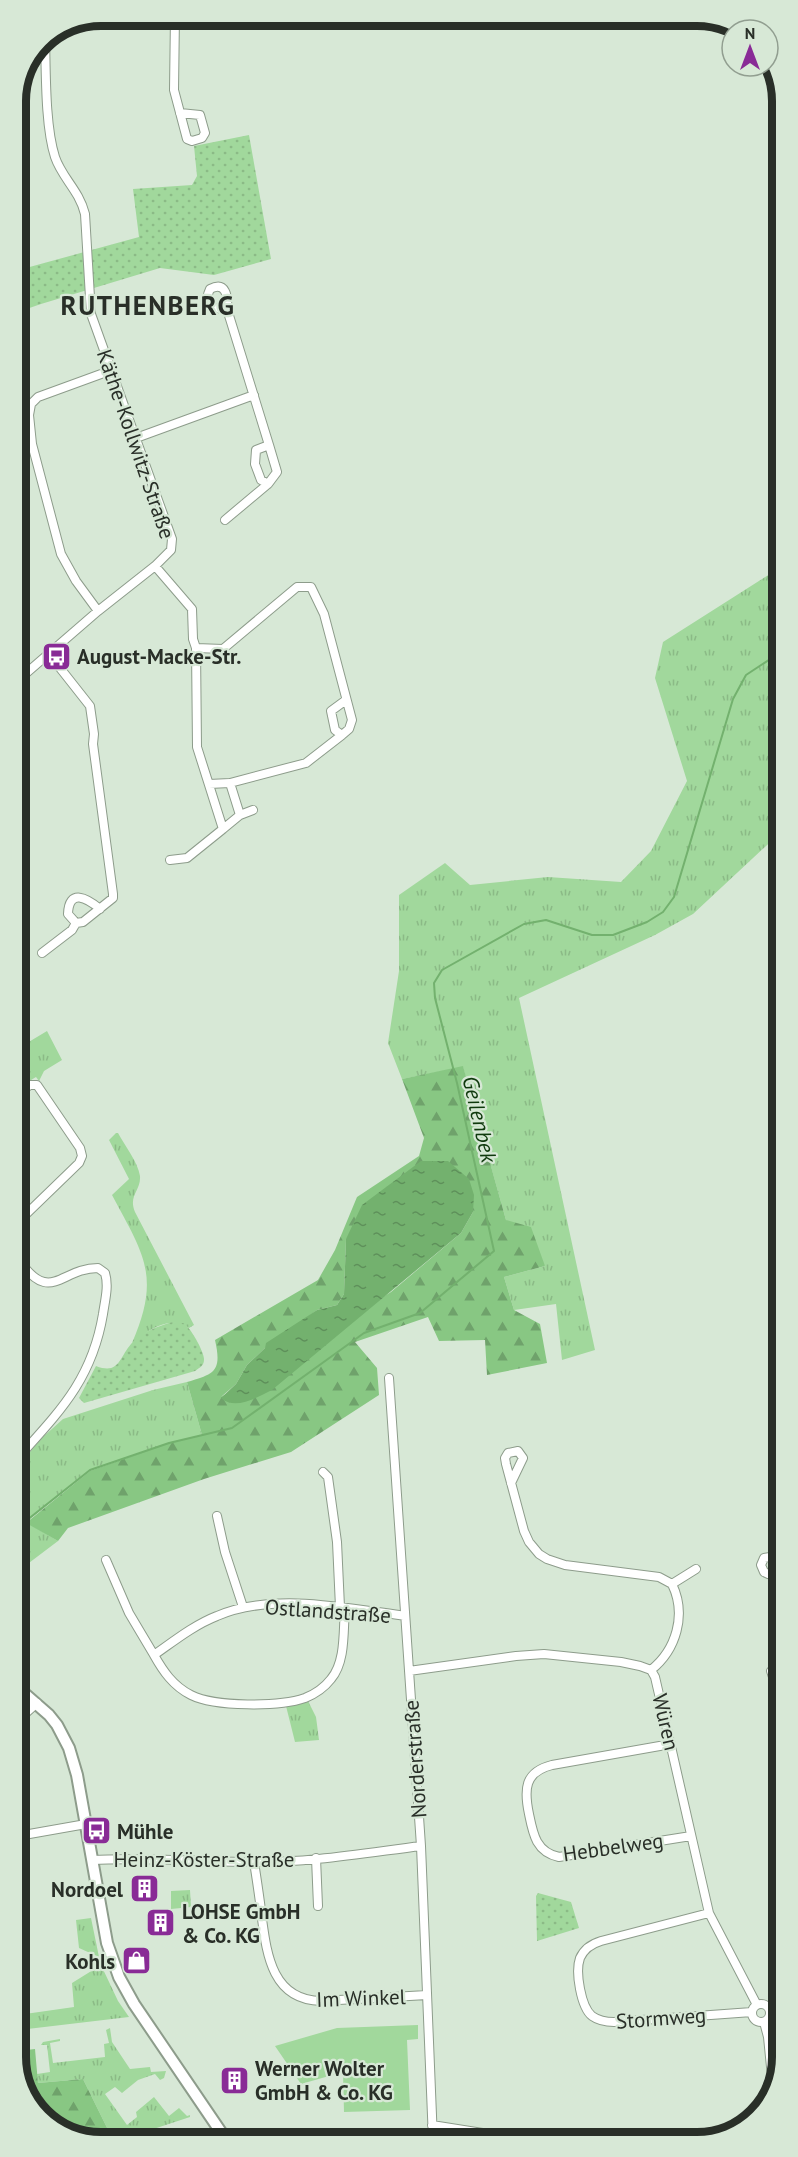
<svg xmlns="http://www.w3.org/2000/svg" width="798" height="2157" font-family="'PT Sans',sans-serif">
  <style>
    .grass { fill: url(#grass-tufts) }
    .forest { fill: url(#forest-firs); fill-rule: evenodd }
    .park { fill: url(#park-dots) }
    .garden { fill: #a1d89c }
    .water { fill: url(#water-ripples) }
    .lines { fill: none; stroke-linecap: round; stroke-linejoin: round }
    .stream { stroke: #73b16e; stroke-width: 2 }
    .street-casing { stroke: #8d9c8b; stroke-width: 10 }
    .secondary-casing { stroke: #8d9c8b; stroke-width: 14 }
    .street { stroke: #fff; stroke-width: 8 }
    .secondary { stroke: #fff; stroke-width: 10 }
    .labels { text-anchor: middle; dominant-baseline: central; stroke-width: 4.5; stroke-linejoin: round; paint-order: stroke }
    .street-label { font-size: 21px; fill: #292f28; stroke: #d7e8d6 }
    .poi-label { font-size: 21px; font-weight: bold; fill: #292f28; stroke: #d7e8d6; text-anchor: start }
    .water-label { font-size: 22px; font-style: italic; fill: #0f3a0d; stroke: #d7e8d6 }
    .district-label { font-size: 27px; font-weight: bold; letter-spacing: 1.5px; fill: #292f28; stroke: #d7e8d6 }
    .rim { fill: none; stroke: #292f28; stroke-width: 8 }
  </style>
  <defs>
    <pattern id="grass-tufts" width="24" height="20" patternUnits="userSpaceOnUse" patternTransform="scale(1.5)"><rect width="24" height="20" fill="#a1d89c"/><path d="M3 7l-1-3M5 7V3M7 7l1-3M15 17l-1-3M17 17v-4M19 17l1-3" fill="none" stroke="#8bba86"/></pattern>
    <pattern id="forest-firs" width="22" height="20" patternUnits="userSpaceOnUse" patternTransform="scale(1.5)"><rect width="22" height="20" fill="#88c783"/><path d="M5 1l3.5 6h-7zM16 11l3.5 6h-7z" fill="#6fa26b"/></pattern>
    <pattern id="park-dots" width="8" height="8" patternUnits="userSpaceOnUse" patternTransform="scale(1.5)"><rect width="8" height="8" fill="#a1d89c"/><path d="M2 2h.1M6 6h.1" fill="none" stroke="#8bba86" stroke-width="1.8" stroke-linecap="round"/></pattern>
    <pattern id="water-ripples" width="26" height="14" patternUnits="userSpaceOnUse" patternTransform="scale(1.5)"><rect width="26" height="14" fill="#73b16e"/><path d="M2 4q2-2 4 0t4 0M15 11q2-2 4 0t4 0" fill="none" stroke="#5e905a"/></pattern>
  </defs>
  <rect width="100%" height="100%" fill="#d7e8d6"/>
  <!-- grass -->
  <path class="grass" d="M781,567v265l-88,82 -38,21 -136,63 76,352 -33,10 -6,-56 -42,6 -10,-33 41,-11 -39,-46 -43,-153 -61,12 -14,-36 11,-72v-76l46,-32 25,22 78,-8 73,5 30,-31 36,-70 -32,-103 8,-36z
    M47,1031l15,29 -18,11 -5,10 -3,-4 -15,9 -4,-7v-30z
    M116,1133h2c7,13 20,29 22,43 1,15 -12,19 -5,36l59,113 -5,3c-20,-14 -41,3 -57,15 29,-67 12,-88 -20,-148l17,-16 -20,-39z
    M187,1382l15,53 -33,8 -79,28 -64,51 32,19 -41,31v-105l26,-30 20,-18 90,-29z
    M308,1701l8,16 3,23 -24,2 -9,-36z
    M190,1890l1,17 -20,2v-18z
    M91,1918l8,39 -20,-9 -3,-28z
    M101,1965l17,36 11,16 -110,13 -1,-15 56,-8 -2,-24z
    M110,2028l2,14 18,27 20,-2 1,5 15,-1 -2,7 -4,2 -5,-6 -17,6 -16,13 -7,-6 -10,7 22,31 10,-8 -1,-5 18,-15 15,19 10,-8 8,8 3,-1v2l-76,25 -31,-63 -45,4 -1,-9 13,-2 -3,-27h-6l2,-3 17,-3v2l-10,2 3,20 52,-6 -1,-13 5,-1 -3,-13z"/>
  <!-- forest -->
  <path class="forest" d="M463,1066l43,154 25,7 14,39 -41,11 10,33 26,14 7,39 -60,12 -2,-35 -46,1 -11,-24 -73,25 22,26 2,27 -88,57 -87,27 -136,49 -10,13 -32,-18 64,-52 79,-28 33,-8 -15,-53c28,-8 35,-11 28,-42l103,-60 17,-30 22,-53 62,-41 5,-18 -22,-59zM473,1212l-12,21 -70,59 -170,105 15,-13 11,-19 18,-17 52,-38 20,-5 7,-11 2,-55z
    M35,2049l3,34 45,-4 31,63h-20l-50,-21 -26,-42v-28z"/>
  <!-- park -->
  <path class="park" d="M249,135l22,124 -57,16 -54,-7 -119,36 -26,9v-42l124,-34 -6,-48 59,-4 5,-9 -3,-30z
    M173,1322c2,0 8,1 10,1 7,3 22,30 21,37 0,6 -5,8 -9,11l-111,32 -5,-5 17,-32c23,9 23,-8 35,-22 11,-12 27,-18 42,-22z
    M538,1893l33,9 8,26 -42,13 -1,-45z"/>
  <!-- garden -->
  <path class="garden" d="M418,2025v14l-11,1 3,70 -66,2 -1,-40 -42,12 -26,-38 62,-18z"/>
  <!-- water -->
  <path class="water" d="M421,1161h27l21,18 5,16 -1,17 -12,21 -189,157c-14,7 -37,21 -51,8l15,-14 11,-19 18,-17 1,-5 51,-33 20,-5 7,-11 2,-55 16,-34z"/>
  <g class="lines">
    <!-- stream -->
    <path class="stream" d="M17,1528l73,-58 79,-27 63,-15 132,-95 56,-20 74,-62 -37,-168 -22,-85 -1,-15 8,-13 82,-46 22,-4 46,15h21l34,-13 16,-10 11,-15 59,-198 13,-24 35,-23"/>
    <defs>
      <path id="street" d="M175,15l-1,75 13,49 5,2 10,-3 3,-5 -5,-18 -20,-2
        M227,309l-13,-1c-7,-5 -8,-11 -4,-19 16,-8 18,7 17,20l42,136 -13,5 -1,14 6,16 7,4 9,-12 -8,-27
        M136,438l118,-43
        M225,520l43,-36
        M155,566l37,43 1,30 3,9 1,99 26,82 17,-14 -10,-32 -21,1
        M98,611l-22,-30 -15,-27 -29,-110 -3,-29 2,-11 7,-7 74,-27
        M196,648l27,1 74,-62h14l13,27 28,106 -3,9 -7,6 -7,-5 -4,-19 15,-11
        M49,654l41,52 4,28 -1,10 20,150v4l-30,24 -7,1 -8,-9c1,-26 19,-16 32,-5
        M16,682l82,-71 57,-45 16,-16 1,-11 -81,-225 -6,-100c-6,-24 -23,-36 -30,-57 -10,-31 -9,-85 -10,-119
        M230,783l76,-20 36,-28
        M240,815l13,-5
        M170,860l17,-2 36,-29
        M42,953l30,-23 4,-7
        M17,1094l13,-9h7l43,63 2,8 -3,7 -62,60
        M17,1257c33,50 43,11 81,11l7,5c4,13 0,27 -2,41 -11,66 -44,98 -86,145
        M389,1378l32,468 12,294
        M323,1472l5,5 9,65 3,65
        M511,1483l12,-25 -5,-7 -10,2 -3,5 1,6 18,67 5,11 10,12 8,5 18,6 94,12 13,7c15,31 4,66 -21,86
        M217,1516l8,36 18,55
        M782,1555l-18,3 -3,7 3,7c8,5 13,2 18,-4
        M106,1560l23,53 25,42c20,-14 40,-30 63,-39 56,-24 130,-8 188,0
        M672,1584l24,-15
        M154,1655c9,16 19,31 37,40 24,12 88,12 114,3 10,-4 19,-10 26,-19 15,-18 12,-48 14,-71
        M782,1665h-4l-7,6 3,9 8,2
        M409,1671l107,-15 28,-2 77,8 19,4 11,4 4,7 9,39 45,197 48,92
        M17,1721l20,-18
        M671,1744l-119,21c-28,7 -28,25 -23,49 4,20 7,38 30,43l132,-21
        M783,1782l-3,5 3,6
        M18,1836l68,-12
        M316,1858l2,48
        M92,1860c54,-3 107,2 160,2 56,1 113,-9 169,-16
        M254,1862c3,19 6,38 8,57 5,37 11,81 59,82l106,-6
        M709,1913l-108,28c-10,3 -17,8 -21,17 -5,14 1,49 12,58 7,5 14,6 22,6l138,-10
        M752 2013a9 9 0 1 1 18 0a9 9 0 1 1-18 0Z
        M770,2009l13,-5
        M764,2022l4,15 5,50
        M432,2125l83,13 30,2"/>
      <path id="secondary" d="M17,1687l32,28 8,10 12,23 8,27 30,168 12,34 15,27 93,137"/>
    </defs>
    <!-- street casing -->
    <use href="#street" class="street-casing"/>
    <!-- secondary casing -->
    <use href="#secondary" class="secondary-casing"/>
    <!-- street -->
    <use href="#street" class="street"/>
    <!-- secondary -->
    <use href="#secondary" class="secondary"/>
  </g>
  <!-- icons -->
  <defs>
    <symbol id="bus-square" viewBox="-11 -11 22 22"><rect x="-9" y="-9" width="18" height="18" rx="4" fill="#892b96" stroke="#d7e8d6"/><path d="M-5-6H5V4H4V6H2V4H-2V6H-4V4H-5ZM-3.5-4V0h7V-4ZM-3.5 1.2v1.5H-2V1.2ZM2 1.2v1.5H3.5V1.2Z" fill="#fff"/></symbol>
    <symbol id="building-square" viewBox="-11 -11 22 22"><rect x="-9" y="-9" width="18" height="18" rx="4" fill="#892b96" stroke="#d7e8d6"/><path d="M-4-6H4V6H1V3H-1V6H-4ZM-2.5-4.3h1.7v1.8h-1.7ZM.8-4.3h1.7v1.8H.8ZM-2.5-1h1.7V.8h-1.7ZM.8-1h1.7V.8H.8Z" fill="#fff"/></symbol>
    <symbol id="shop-square" viewBox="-11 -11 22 22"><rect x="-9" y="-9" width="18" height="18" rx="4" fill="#892b96" stroke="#d7e8d6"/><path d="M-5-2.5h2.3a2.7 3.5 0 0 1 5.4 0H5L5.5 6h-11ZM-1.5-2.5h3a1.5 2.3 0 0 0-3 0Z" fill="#fff"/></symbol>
  </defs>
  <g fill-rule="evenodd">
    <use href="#bus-square" x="40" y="640" width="33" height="33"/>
    <use href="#bus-square" x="80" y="1814" width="33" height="33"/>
    <use href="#building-square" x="128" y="1872" width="33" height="33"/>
    <use href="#building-square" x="144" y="1906" width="33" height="33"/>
    <use href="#shop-square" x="120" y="1944" width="33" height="33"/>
    <use href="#building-square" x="218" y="2064" width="33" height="33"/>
  </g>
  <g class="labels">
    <!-- street labels -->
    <g class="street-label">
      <text transform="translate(136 444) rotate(71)">Käthe-Kollwitz-Straße</text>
      <text transform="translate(328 1611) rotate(4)">Ostlandstraße</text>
      <text transform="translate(666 1722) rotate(77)">Würen</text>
      <text transform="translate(415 1759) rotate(-94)">Norderstraße</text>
      <text transform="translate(613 1847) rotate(-8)">Hebbelweg</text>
      <text x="204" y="1859">Heinz-Köster-Straße</text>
      <text transform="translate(361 1998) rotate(-2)">Im Winkel</text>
      <text transform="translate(661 2018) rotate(-4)">Stormweg</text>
    </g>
    <!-- poi labels -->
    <g class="poi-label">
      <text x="77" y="656">August-Macke-Str.</text>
      <text x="117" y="1831">Mühle</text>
      <text x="123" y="1889" text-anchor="end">Nordoel</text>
      <text x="182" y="1911">LOHSE GmbH<tspan x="182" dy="24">&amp; Co. KG</tspan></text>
      <text x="115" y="1961" text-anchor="end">Kohls</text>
      <text x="255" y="2068">Werner Wolter<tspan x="255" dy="24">GmbH &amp; Co. KG</tspan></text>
    </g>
    <!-- water labels -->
    <g class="water-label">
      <text transform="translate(480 1119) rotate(77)">Geilenbek</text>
    </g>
    <!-- district labels -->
    <g class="district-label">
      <text x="148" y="305">RUTHENBERG</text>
    </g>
  </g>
  <!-- crop -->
  <path d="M0 0H798V2157H0ZM101 26H697A75 75 0 0 1 772 101V2057A75 75 0 0 1 697 2132H101A75 75 0 0 1 26 2057V101A75 75 0 0 1 101 26Z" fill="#d7e8d6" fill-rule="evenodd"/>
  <path class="rim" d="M101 26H697A75 75 0 0 1 772 101V2057A75 75 0 0 1 697 2132H101A75 75 0 0 1 26 2057V101A75 75 0 0 1 101 26Z"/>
  <!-- north arrow -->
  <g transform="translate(750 48)"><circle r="28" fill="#d7e8d6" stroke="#919e90" stroke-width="1.5"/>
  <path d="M0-4.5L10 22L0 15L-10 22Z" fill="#892b96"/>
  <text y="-9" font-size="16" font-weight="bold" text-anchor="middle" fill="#292f28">N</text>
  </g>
</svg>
